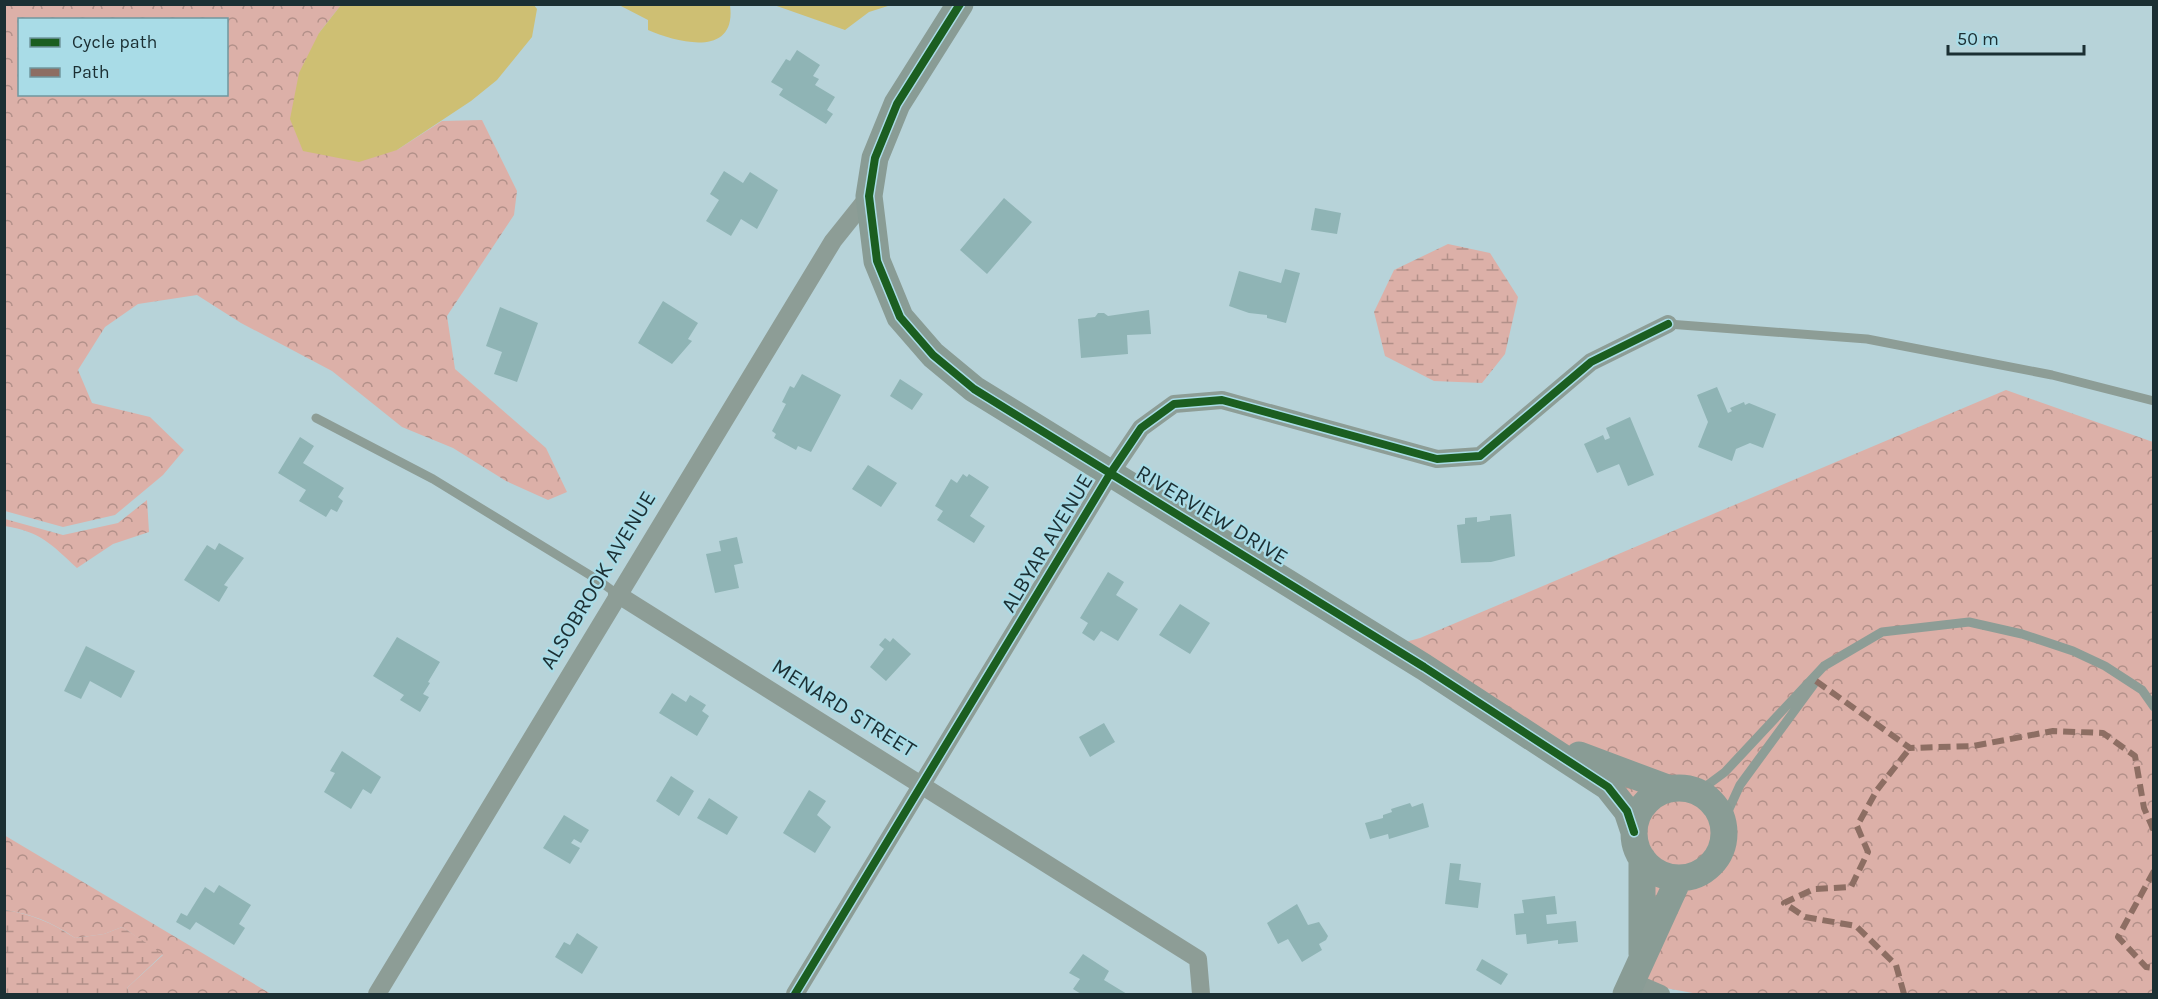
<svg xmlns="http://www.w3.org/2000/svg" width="2158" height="999" font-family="Karla,sans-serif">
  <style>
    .forest { fill: url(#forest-crowns); fill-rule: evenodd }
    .wetland { fill: url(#wetland-marsh) }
    .water { fill: #cebf73 }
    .building { fill: #8fb4b5 }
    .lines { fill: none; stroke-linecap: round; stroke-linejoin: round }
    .lane { stroke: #8d9d96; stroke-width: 9 }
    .street { stroke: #8d9d96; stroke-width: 18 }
    .secondary { stroke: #899c95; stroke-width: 27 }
    .quiet { stroke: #8d6e63; stroke-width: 6; stroke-dasharray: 12 6; stroke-linecap: butt }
    .cycleway-casing { stroke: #a9dce7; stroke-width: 11 }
    .cycleway { stroke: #1b5e20; stroke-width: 8 }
    .labels { text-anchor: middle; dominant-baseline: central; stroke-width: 4.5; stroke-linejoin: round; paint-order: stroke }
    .street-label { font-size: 22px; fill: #1b2f33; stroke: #a9dce7 }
  </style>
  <defs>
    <pattern id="forest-crowns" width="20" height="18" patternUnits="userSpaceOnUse" patternTransform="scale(1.5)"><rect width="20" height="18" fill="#dcb0a8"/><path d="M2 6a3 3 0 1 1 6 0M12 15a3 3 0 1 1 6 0" fill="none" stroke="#b29089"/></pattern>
    <pattern id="wetland-marsh" width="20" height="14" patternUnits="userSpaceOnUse" patternTransform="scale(1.5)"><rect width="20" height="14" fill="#dcb0a8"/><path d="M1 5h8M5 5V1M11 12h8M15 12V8" fill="none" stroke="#b29089"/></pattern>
  </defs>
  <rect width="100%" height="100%" fill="#b7d3d9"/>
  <!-- forest -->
  <path class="forest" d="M4,5h337l-22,28 78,117 45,-29 40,-1 35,71 -3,24 -67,101 8,53 91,79 21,44 -19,8 -42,-19 -53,-33 -51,-21 -70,-56 -91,-48 -44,-28 -59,9 -33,23 -27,43 14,33 58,14 34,33 -21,25 -48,40 -52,12 -58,-16zM20,20h206v74h-206z
    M2006,390l147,52v552h-455l-65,-12 9,-124 -15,-48 -236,-164 29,-8z
    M147,500l2,32 -36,12 -36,24c-26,-24 -36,-36 -72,-42v-7l58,16 55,-12z
    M4,835l267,159h-141l-3,-6 36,-33 -41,-28 -18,7 -29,4c-23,-16 -43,-24 -70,-28z"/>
  <!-- wetland -->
  <path class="wetland" d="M1448,244l42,9 28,44 -13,57 -23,29 -48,-2 -49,-25 -11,-44 20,-42z
    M5,910c27,4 47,13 70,28l29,-4 18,-7 41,27 -36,34 3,6h-125z"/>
  <!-- water -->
  <path class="water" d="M534,5l3,4 -5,28 -35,43 -26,21 -74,49 -38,12 -56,-11 -13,-32 9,-46 20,-40 22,-28z
    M619,5h111c7,53 -52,38 -82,25v-10z
    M774,5l116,-1 1,1 -22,7 -24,18z"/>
  <!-- building -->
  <path class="building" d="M797,50l23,15 -7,11 6,3 -4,6 20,12 -8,13 6,4 -7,10 -47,-29 4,-6 -12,-7 15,-23 4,2z
    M724,171l19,12 7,-11 28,18 -21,39 -16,-10 -10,17 -25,-15 13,-21 -9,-6z
    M1004,198l28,24 -45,52 -27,-24z
    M1315,208l26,5 -4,21 -26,-4z
    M1285,269l15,4 -14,50 -19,-5v-3l-18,-2 -20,-7 10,-35 42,12z
    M663,301l35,22 -10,16 4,2 -20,23 -34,-21z
    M500,307l38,16 -21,59 -23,-8 8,-22 -16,-6z
    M1149,310l2,24 -24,1 1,19 -47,4 -3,-39 17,-2 3,-4h6l4,3z
    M802,374l39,21 -30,57 -13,-6 -2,4 -22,-12 2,-4 -4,-3 14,-27 -4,-2 8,-16 4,2z
    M900,379l23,15 -11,16 -22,-14z
    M1717,387l11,26 4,-2 -2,-3 14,-6 1,3 4,-2 27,11 -13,34 -13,-5 -14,6 -4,12 -34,-14 10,-25 -11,-27z
    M1630,417l24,58 -26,11 -9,-22 -22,9 -13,-29 19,-9 2,5 5,-2 -4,-10z
    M300,437l14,9 -11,17 41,25 -6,9 5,4 -6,11 -6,-3 -5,8 -27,-16 7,-11 -28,-17z
    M868,465l29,18 -16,24 -29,-18z
    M963,474l4,3 2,-3 20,13 -19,29 15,10 -11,17 -37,-23 6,-9 -8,-5 16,-27 6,4z
    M1511,514l4,42 -24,6 -30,1 -4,-38 8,-1v-6l12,-1v5l13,-2v-4z
    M737,537l6,26 -9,2 5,23 -24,5 -9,-39 15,-3 -2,-10z
    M219,543l25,15 -20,27 4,2 -9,15 -35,-22 23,-35 8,5z
    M1108,572l16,10 -8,13 22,14 -20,32 -17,-10 -7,10 -12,-8 6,-10 -8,-5z
    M1180,604l30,19 -20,31 -31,-19z
    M397,637l43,25 -12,20 2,1 -7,11 6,3 -9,15 -20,-12 4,-5 -31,-19z
    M885,638l5,4 3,-4 18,16 -25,27 -16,-14 14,-18 -5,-4z
    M86,646l49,25 -14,27 -31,-17 -9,18 -17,-8z
    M672,693l14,9 4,-7 16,10 -4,6 7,5 -12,20 -38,-23z
    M1104,723l11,19 -25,15 -11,-20z
    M342,751l39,26 -10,17 -8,-5 -12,20 -27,-17 11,-19 -5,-2z
    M671,776l23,15 -15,25 -23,-15z
    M809,790l17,11 -9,14 14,12 -16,26 -32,-20z
    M709,798l29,19 -11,18 -30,-17z
    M1410,803l2,4 11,-4 6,24 -40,12 -1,-5 -18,5 -5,-16 18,-5v-3l9,-3 -1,-3z
    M564,815l25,15 -8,13 -7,-4 -3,4 9,5 -10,16 -27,-16z
    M1450,863l11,1 -2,16 22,3 -3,25 -33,-4z
    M219,885l32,20 -12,19 6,4 -11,17 -38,-23 -6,8 -14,-8 5,-9 6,3 18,-29 9,6z
    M1555,896l2,18 -11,1 1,9 29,-3 2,21 -20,2v-4l-31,4 -1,-10 -10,1 -2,-21 10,-1 -2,-13z
    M1297,904l11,21 11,-3 9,14 -2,4 -7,4 3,6 -20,12 -14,-23 -10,5 -11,-21z
    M577,933l21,14 -16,27 -27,-17 9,-15 6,3z
    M1083,954l26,17 -5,9 23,14h-46l-8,-5 7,-10 -11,-6z
    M1482,959l26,15 -7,11 -25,-15z"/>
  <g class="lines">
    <!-- lane -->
    <path class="lane" d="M1668,324l199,15 185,36 102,26
      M316,418l117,61 165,101 19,14
      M1698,792l27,-20 99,-106 58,-34 87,-10 53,12 51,17 32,15 37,24 12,17
      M1723,822l17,-37 74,-101"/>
    <!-- street -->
    <path class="street" d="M617,594l581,365 3,35
      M1633,982l28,12
      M377,994c153,-250 302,-503 456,-753l36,-45
      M795,994l315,-520 31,-46 33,-24 48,-4 215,59 43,-3 111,-94 77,-38"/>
    <!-- secondary -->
    <path class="secondary" d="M960,4l-63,100 -22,54 -6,38 8,65 23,56 33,38 41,34 450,278 184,120 19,24 7,21
      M1579,755l91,34
      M1634 833a45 45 0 1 1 90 0a45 45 0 1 1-90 0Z
      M1642,858v96
      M1626,994l53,-116"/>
    <!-- quiet -->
    <path class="quiet" d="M1816,681l94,67 63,-2 80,-15 50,2 32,23 9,52 10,23
      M2154,871l-36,66 28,30 8,1
      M1904,994l-8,-29 -40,-39 -51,-9 -21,-14 30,-14 37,-2 17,-35 -11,-26 20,-36 33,-42"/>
    <defs>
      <path id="cycleway" d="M960,4l-63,100 -22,54 -6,38 8,65 23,56 33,38 41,34 450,278 184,120 19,24 7,21
        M795,994l315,-520 31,-46 33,-24 48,-4 215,59 43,-3 111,-94 77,-38"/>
    </defs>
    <!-- cycleway casing -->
    <use href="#cycleway" class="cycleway-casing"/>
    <!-- cycleway -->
    <use href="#cycleway" class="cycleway"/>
  </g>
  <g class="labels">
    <!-- street labels -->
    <g class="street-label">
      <text transform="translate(1212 515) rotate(31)">RIVERVIEW DRIVE</text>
      <text transform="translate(1047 543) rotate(-59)">ALBYAR AVENUE</text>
      <text transform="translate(598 580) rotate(-59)">ALSOBROOK AVENUE</text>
      <text transform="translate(844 708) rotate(32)">MENARD STREET</text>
    </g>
  </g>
  <!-- border -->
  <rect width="2158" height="999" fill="none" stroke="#1b2f33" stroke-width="12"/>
  <!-- legend -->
  <rect x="18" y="18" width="210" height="78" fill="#a9dce7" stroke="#70979f" stroke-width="1.5"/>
  <rect x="30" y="38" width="30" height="9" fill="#1b5e20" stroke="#70979f" stroke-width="1.5"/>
  <text x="72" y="48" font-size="18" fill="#1b2f33">Cycle path</text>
  <rect x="30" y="68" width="30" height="9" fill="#8d6e63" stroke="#70979f" stroke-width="1.5"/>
  <text x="72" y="78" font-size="18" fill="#1b2f33">Path</text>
  <!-- scale -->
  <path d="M1948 45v9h136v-9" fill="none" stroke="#1b2f33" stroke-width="3"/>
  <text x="1957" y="45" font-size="18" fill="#1b2f33" stroke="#a9dce7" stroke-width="4.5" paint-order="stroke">50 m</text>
</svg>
